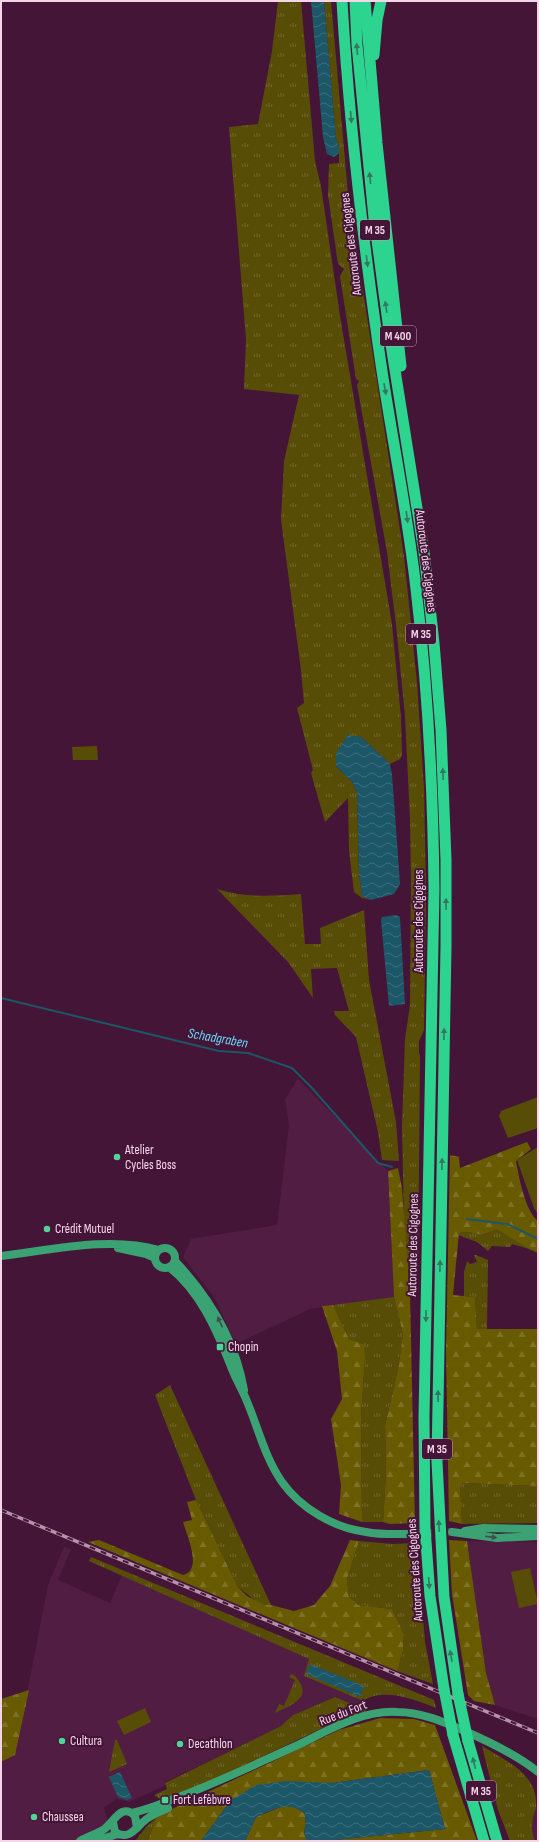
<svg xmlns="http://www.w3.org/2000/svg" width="539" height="1842" font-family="'Sofia Sans Condensed',sans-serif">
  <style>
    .built { fill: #521d43 }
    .grass { fill: url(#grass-tufts) }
    .forest { fill: url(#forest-firs) }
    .pitch { fill: #584d07 }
    .water { fill: url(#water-waves) }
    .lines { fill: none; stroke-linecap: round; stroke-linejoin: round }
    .stream { stroke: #1c5767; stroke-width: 2 }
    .secondary-tunnel { stroke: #5e3252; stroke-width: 8; stroke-dasharray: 8 4; stroke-linecap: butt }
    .secondary { stroke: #3ba373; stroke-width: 8 }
    .trunk { stroke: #2cd48f; stroke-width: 11 }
    .rail-casing { stroke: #b793ab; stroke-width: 3.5 }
    .rail { stroke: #441537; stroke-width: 2; stroke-dasharray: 6; stroke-linecap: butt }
    .trunk-bridge { stroke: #2cd48f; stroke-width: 11 }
    .oneway { fill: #387463 }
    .oneway2 { fill: #404e4f }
    .poi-dot { fill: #52d397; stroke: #441537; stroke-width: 1.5 }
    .labels { text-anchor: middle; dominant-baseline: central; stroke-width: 4; stroke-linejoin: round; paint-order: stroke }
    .shield { fill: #441537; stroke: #bf9cb4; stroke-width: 1 }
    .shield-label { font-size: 12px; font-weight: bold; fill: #f4d6e9 }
    .street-label { font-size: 13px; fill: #f4d6e9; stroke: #441537 }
    .poi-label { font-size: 13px; fill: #f4d6e9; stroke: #441537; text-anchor: start }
    .water-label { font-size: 14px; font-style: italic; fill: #65dbfd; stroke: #441537 }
  </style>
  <defs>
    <pattern id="grass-tufts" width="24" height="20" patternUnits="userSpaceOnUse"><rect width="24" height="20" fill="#584d07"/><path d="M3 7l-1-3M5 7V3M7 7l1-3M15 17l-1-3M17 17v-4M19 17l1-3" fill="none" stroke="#71662b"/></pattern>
    <pattern id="forest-firs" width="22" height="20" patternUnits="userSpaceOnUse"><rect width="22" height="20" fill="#675a00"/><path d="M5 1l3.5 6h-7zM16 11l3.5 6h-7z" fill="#7d7125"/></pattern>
    <pattern id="water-waves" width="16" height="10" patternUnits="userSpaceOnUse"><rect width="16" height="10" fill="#1c5767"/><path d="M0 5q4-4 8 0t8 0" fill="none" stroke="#3e6e7d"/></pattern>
  </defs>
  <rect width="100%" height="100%" fill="#441537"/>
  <!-- built -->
  <path class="built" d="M298,1079l90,92 6,126 -84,12 -74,35 -22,-47 -31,-40 8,-18 86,-14 12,-100 -4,-26z
    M467,1541l71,1v177l-43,-14 -9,-32z
    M64,1547l7,2 -13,31 52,23 12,-28 187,84 -5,17 59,25 -4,6 -25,-10 -41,18 -12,11 -116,56 1,3 -37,17 -13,-3 -12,9 9,30 11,3h-123v-79l14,-7 33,-170z
    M538,1801v40h-3l-3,-6v-15z"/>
  <!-- grass -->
  <path class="grass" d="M278,1h23l14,160 6,25 19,130 52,308 9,94 1,37 -2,4 -10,5 -29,-27 -25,29 17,17 4,10 2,81 3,22 9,4 -9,-2 -8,-6 -5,-41 -1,-53 -23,24 -14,-49 2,-3 -16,-62 7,-5 -3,-33 -20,-150 3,-59 15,-66 -55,-6 2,-50 -17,-212 29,-3 14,-73z
    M324,1h7l17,193 56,362 13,127 7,104 2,106 -2,137 -5,11v12l1,2 -2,228 -8,9 -6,-70 -2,-95 3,-88 5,-34 1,-124 -1,-61 -5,-104 -9,-91 -9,-73 -30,-167 2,-4 -3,-2 -16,-103 4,-7 -6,-5 -10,-69 1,-31 10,-1v-17l-3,-7z
    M217,889c28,9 55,7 84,5l4,50h16l-1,-16 44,-18 5,70 27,142 3,39 -17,-1 -4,-28 -22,-95 -21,-22 -1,-4h15l-12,-43 -26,1 2,29 -25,-36z
    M497,1228l32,21 -17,-5 -2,3 -18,-1 -4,5 -11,-9 -19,-7 1,-2 9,-1 15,3z
    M474,1255h2l12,5 -1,69h-10l-2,-32 -11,-1v-24l3,-11 3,3 7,-2z
    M394,1297l9,37 -5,35 -13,56 1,47 -3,50h-21l-1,-106 4,-57 -16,-20 -16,-34z
    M170,1385l101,220 -8,-1 -7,-3 -18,-14 -42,-87 -41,-105z
    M460,1483l78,3v37l-76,1z
    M359,1541l34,3 24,-1 8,99 8,42 -36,-13 6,-20 1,-17 -12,-25 -34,-4 -9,-7 -2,-19z
    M91,1557l343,143 2,8c-20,-8 -53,-21 -73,-7l-59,-25 5,-17 -220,-98z
    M291,1674l3,1c21,22 -1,29 -19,38l4,-9 5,2 11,-26 -6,-3z
    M335,1697l31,13 -1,3 -34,11 -150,71 -1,-3 -19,8 -7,-5 13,-6 -2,-6 116,-57 12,-11z
    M115,1740h2l10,24 -18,8z
    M482,1746c24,15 57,28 54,62 -4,11 -6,22 -1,33h-25l-12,-31z
    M156,1818l-8,23h-13l11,-14z"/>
  <!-- forest -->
  <path class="forest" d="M527,1142l4,7 -15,12c3,16 9,50 22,60v32l-9,-4 -32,-20 -15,6 -14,-3 -9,1 -6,62 22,2 2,32h61v157l-78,-3 2,41 -13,-3 -3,-170 4,-196 9,2 1,11z
    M398,1168l4,20 8,104 5,231 -25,1 -7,-2 3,-50 -1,-47 13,-56 5,-35 -9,-37 -6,-126z
    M333,1305l16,34 15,6 1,14 -4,57 1,106 -23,-8 2,-29 -10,-66 11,-20 -5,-48 -15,-45z
    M196,1500l42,87 9,9 16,8 8,1 23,6 20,-6 16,-19 20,-46 9,1 -12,38 2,18 9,8 34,4 12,25 -1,17 -6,20 -309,-129 11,-2 84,35c20,-5 4,-39 0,-53l9,-2 -5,-18z
    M449,1540l18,1 19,132 9,32 -21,-4 -6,-6 -16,-101z
    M29,1690l-14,65 -14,7v-63z
    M380,1718l34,1 21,6 42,116h-153l121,-12 -16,-59 -97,13h-55l-46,17 -30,41h-53l8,-23 20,-11 163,-77z
    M283,1806l12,1 9,6c5,10 -4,20 4,28h-63l11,-24z"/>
  <!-- pitch -->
  <path class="pitch" d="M97,746l1,14h-25l-1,-13z
    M538,1097v31l-30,10 -9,-22 2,-5z
    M538,1147v67l-4,-6 -17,-48z
    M530,1568l8,36 -19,4 -8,-36z
    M145,1708l6,14 -27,13 -7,-14z"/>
  <!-- water -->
  <path class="water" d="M311,1h13l12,138 3,7v7l-5,4 -7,-3 -4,-17z
    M348,735l13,2 29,27 2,10 8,110 -6,10 -23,6 -9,-4 -3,-22 -2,-81 -4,-10 -17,-17v-13z
    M396,915l4,2 5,87 -16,2 -8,-86 1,-3z
    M310,1664l54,22 -4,11 -54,-23z
    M429,1770l16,59 -121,12h-16c-8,-8 1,-18 -4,-28 -15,-13 -32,-3 -48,4l-11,24h-44l30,-41 25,-15 30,-4 46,2z
    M120,1772l12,26 -5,2 -9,-3 -9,-20z"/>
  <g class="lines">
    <!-- stream -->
    <path class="stream" d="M1,998l218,53 29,2 44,15 19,19 67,76 14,4
      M467,1219l40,5 31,15"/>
    <!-- secondary-tunnel -->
    <path class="secondary-tunnel" d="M412,1534l40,-2"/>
    <!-- secondary -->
    <path class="secondary" d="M155 1258a10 10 0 1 1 20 0a10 10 0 1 1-20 0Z
      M118,1248l28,6 9,4
      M1,1256c51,-6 108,-20 158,-6
      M175,1261c35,37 60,78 69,129
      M169,1267c31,25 47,61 61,97 4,12 11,23 16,35 12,28 19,59 36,83 19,27 53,46 84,50 15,3 31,2 46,2
      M465,1531l18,-3 55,1
      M452,1532l45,6 41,-2
      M132,1813c19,-4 34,-11 52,-18 39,-15 76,-33 114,-50 31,-15 64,-35 99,-33 25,0 47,10 70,20 25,11 50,23 71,40
      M113,1822l2,10c15,10 22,-7 33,-14 6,-4 14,-7 20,-10
      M80,1841c7,-4 16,-7 23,-11 11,-7 18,-28 32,-14l2,12
      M95,1841l23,-7"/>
    <!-- trunk -->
    <path class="trunk" d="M342,1c7,124 22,248 40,370 11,73 26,145 34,218 12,100 17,200 18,300l-10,528 1,111 5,68 14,93
      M355,1l2,44 17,173 17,127 33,207 10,91 7,87 5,130v86l-9,516 7,135 14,97
      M365,1l12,142 24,223
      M374,55l3,-35 4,-19
      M453,1735l31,106
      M468,1741l29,100"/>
    <defs>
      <path id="rail" d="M1,1510l537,223"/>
    </defs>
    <!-- rail casing -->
    <use href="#rail" class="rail-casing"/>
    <!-- rail -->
    <use href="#rail" class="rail"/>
    <!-- trunk-bridge -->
    <path class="trunk-bridge" d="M444,1689l9,46
      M458,1694l10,47"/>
  </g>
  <!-- one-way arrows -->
  <defs><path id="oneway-solid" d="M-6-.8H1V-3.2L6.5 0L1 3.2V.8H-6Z"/></defs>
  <g class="oneway">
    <use href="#oneway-solid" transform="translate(357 49) rotate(-95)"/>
    <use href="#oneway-solid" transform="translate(351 117) rotate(85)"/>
    <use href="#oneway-solid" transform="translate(370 178) rotate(-96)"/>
    <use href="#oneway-solid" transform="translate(367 261) rotate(83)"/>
    <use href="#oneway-solid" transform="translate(386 307) rotate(-98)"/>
    <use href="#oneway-solid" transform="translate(385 389) rotate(80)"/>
    <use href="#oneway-solid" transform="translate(407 517) rotate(82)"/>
    <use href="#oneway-solid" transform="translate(443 774) rotate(-92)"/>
    <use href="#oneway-solid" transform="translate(446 904) rotate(-90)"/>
    <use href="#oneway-solid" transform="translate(444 1034) rotate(-89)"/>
    <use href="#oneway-solid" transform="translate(442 1164) rotate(-89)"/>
    <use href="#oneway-solid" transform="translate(440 1266) rotate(-89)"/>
    <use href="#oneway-solid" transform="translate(426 1316) rotate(91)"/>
    <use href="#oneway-solid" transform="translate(438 1396) rotate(-90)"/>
    <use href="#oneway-solid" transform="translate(439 1526) rotate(-93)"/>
    <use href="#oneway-solid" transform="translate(429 1583) rotate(86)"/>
    <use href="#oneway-solid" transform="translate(451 1656) rotate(-100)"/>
    <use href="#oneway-solid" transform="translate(474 1763) rotate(-104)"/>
  </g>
  <g class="oneway2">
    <use href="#oneway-solid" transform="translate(220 1322) rotate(-115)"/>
    <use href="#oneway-solid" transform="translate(491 1537) rotate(7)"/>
  </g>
  <!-- markers -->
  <g class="poi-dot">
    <circle cx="117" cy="1157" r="4"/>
    <circle cx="47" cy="1229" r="4"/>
    <rect x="216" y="1343" width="8" height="8" rx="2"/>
    <circle cx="62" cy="1741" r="4"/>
    <circle cx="180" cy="1744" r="4"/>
    <rect x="161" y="1796" width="8" height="8" rx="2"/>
    <circle cx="34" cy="1817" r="4"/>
  </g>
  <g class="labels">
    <!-- shield labels -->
    <g class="shield">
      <rect x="360" y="220" width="30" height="20" rx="3"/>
      <rect x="380" y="326" width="36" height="20" rx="3"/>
      <rect x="406" y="624" width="30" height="20" rx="3"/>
      <rect x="422" y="1439" width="30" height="20" rx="3"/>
      <rect x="466" y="1781" width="30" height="20" rx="3"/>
    </g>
    <g class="shield-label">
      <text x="375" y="230">M 35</text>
      <text x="398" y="336">M 400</text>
      <text x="421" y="634">M 35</text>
      <text x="437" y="1449">M 35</text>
      <text x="481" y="1791">M 35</text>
    </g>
    <!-- street labels -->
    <g class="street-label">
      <text transform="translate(351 244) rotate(-97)">Autoroute des Cigognes</text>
      <text transform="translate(426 561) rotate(83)">Autoroute des Cigognes</text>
      <text transform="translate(419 921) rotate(-90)">Autoroute des Cigognes</text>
      <text transform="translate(413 1245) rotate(-89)">Autoroute des Cigognes</text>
      <text transform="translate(415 1570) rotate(-94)">Autoroute des Cigognes</text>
      <text transform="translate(343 1713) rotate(-21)">Rue du Fort</text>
    </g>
    <!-- poi labels -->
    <g class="poi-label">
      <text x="125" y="1150">Atelier<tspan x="125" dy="15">Cycles Boss</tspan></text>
      <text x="55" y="1229">Crédit Mutuel</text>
      <text x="228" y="1347">Chopin</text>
      <text x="70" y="1741">Cultura</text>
      <text x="188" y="1744">Decathlon</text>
      <text x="173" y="1800">Fort Lefèbvre</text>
      <text x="42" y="1817">Chaussea</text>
    </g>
    <!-- water labels -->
    <g class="water-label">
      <text transform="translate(218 1038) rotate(10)">Schadgraben</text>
    </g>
  </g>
  <!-- border -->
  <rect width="539" height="1842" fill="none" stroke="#f4d6e9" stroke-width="4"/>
</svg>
